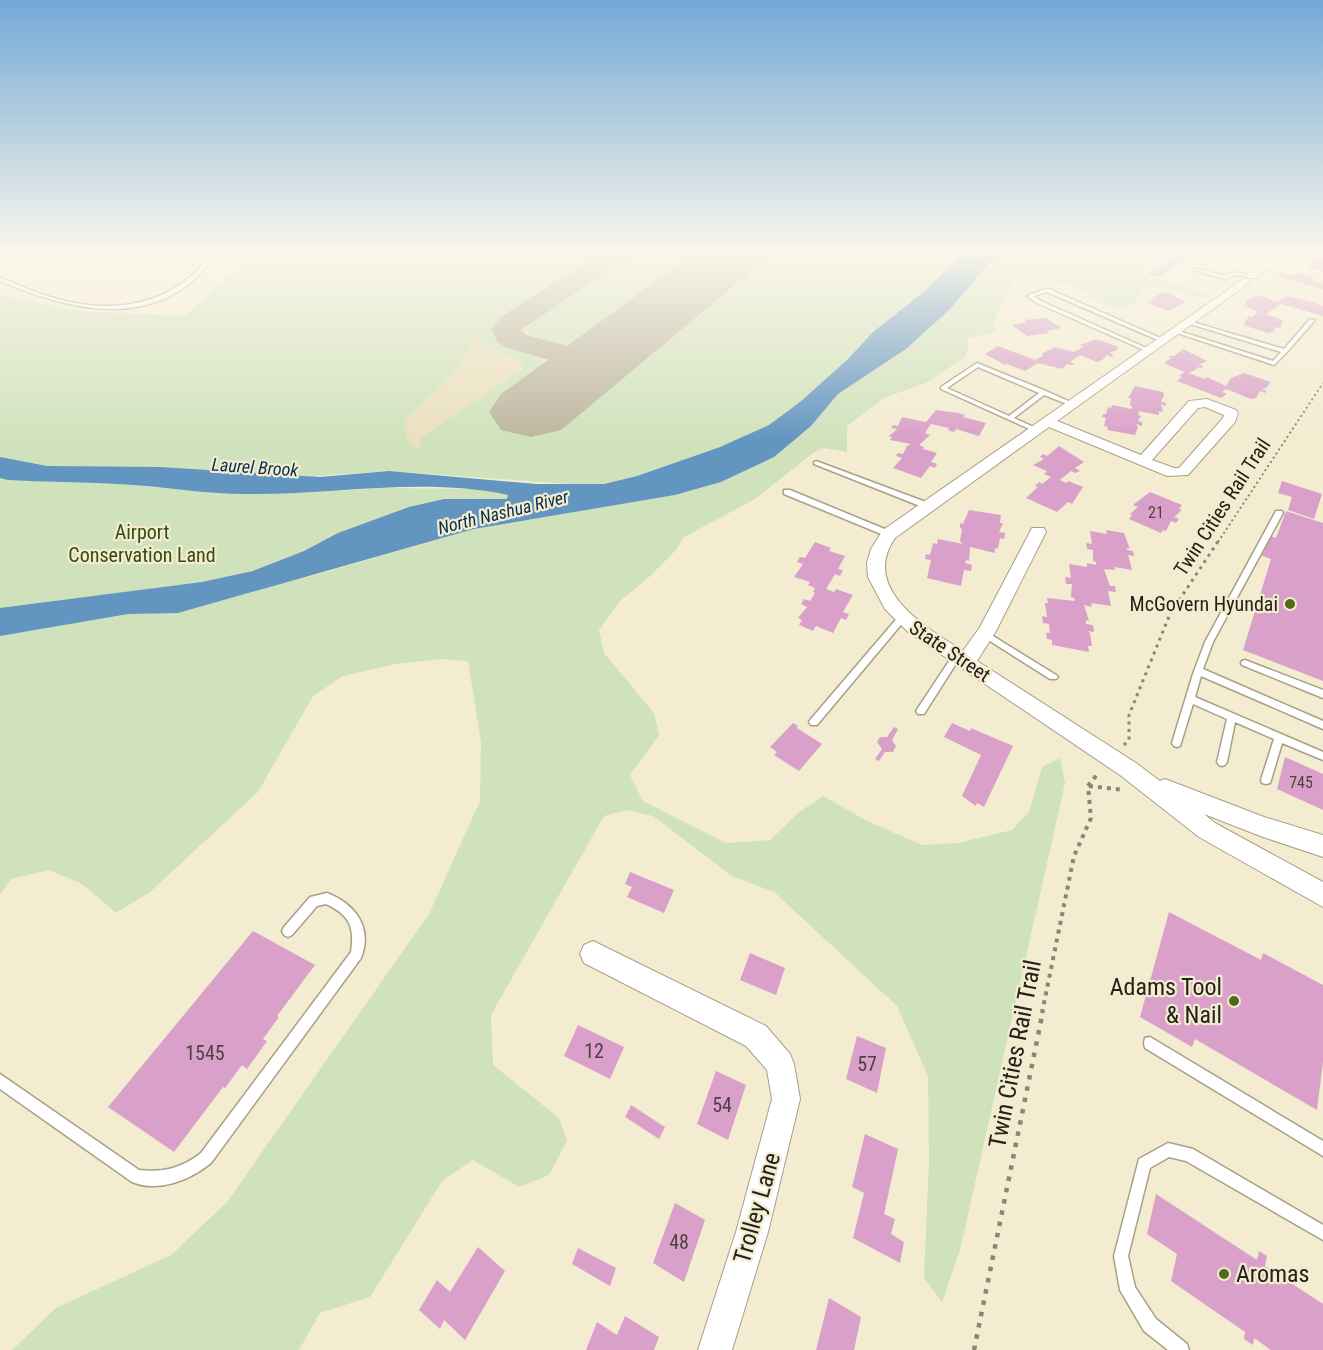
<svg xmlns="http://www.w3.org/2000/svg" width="1323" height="1350" font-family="'Roboto Condensed',sans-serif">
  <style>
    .built { fill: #e9e0be }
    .green { fill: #d0e2bc; fill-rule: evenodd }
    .water { fill: #6395c1 }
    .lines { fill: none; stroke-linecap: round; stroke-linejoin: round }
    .taxiway { fill: #bcb6a0; fill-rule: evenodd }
    .runway { fill: #bcb6a0; fill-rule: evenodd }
    .building { fill: #d9a1c9 }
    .service-casing { stroke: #a7a087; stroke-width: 3 }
    .minor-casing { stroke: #a7a087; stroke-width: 2 }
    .path-far4 { stroke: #8b8674; stroke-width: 1.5; stroke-dasharray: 1.5 3; stroke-linecap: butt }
    .path-far3 { stroke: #8b8674; stroke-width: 2; stroke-dasharray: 2 3; stroke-linecap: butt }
    .path-far2 { stroke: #8b8674; stroke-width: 3; stroke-dasharray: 3 4.5; stroke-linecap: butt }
    .path-far1 { stroke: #8b8674; stroke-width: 4; stroke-dasharray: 4 5; stroke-linecap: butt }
    .path { stroke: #8b8674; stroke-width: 4.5; stroke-dasharray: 4.5 7; stroke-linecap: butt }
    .service { fill: #fff; fill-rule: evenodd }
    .minor { fill: #fff; fill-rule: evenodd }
    .poi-dot { fill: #4f6a1d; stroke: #f3ecd1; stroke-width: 2 }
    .labels { text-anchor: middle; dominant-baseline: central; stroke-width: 4.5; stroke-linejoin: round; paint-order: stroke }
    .number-label { font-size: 16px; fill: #514144 }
    .far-water-label { font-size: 18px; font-style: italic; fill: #072f4d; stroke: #f3ecd1 }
    .street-label { font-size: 20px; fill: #242118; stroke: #f3ecd1 }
    .park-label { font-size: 20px; fill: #344b0b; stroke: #f3ecd1 }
    .poi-label { font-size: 20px; fill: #242118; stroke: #f3ecd1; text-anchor: end }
    .near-number-label { font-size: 20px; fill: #514144 }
    .near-poi-label { font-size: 24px; fill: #242118; stroke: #f3ecd1; text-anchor: end }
    .near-street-label { font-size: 24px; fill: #242118; stroke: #f3ecd1 }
  </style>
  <rect width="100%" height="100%" fill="#f3ecd1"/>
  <!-- built -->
  <path class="built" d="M571,252h358l-143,111 -419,106 24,-57z"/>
  <!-- green -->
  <path class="green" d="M257,252h335l3,11 -94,59 -5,7 6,12 54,28 -49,38 47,14 208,-169h202l-39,39 -52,41 -25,27 -48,43 -31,23 -49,22 -83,29 -33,8h-35l-180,-13 -73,5 23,15 45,-3 88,1 36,5v5h-64l-139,79 169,-49 201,-34 46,-13 90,-56 27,-32 68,-45 43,-39 50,-58h83l24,5 11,-5h82l33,14 -8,1c-37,-10 -51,-23 -83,5l5,4 57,16 8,6c-20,1 -45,-16 -65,-9 -8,3 -7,10 -12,14 -3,3 -9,5 -13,7l-23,-8 -22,-16 -61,-11 -21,47 1,10 -28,6 2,7 -4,12 -39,26 -40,14 -39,29v26l-24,-4 -10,5 -58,46 -71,38 -8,13 -27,27 -29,24 -21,29 5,23 50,60 5,22 -29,40 13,26 83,42 44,-3 28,-27 25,-17 44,25 55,24 36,-2 54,-13 17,-18 13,-45 18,-9 5,25 -105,467 -18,52 -18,-24 5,-116 -1,-86 -31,-70 -123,-114 -42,-16 -79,-60 -27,-6 -22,6 -113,199 2,50 66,53 8,23 -18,34 -30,12 -46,-27 -31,21 -72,116 -50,16 -21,37h-287l44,-42 115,-53 56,-53 202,-288 51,-113 1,-59 -13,-81 -27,-2 -45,5 -53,12 -30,20 -55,96 -108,100 -34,21 -34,-29 -33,-14 -38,9 -11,16v-600l79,16 105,5zM475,337l18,13 29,10 -1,10 -100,68 -2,13 -13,-13 -2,-17c25,-25 59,-51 71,-84z
    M629,252h83l-127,95 -35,-4 -23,-13 14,-17z"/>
  <!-- water -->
  <path class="water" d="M964,252h35l-50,58 -43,39 -68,45 -27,32 -37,31 -53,25 -46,13 -201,34 -296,84 -50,1 -128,22v-28l202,-26 51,-11 51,-20 34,-18 71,-26 35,-8h63l1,-4c-82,-18 -170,-1 -254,-1 -46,1 -91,-8 -136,-10 -37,-2 -73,-2 -110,-4l-8,-2v-21l47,9 113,1 160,10 69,-6 148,13h67l33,-8 83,-29 49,-22 31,-23 48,-43 25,-27 52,-41z"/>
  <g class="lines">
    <!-- taxiway -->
    <path class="taxiway" d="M602,252h30l-3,5 -108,73 6,5 78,21 4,7 -4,7 -11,2 -11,-2 -78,-23 -8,-6 -6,-12 10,-12z"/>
    <!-- runway -->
    <path class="runway" d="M696,252h72l-9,13 -198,165 -30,7 -30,-7 -12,-18 12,-18z"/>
  </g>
  <!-- building -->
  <path class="building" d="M1178,256l11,3 -30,18 -12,-3z
    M1315,259l8,2v10l-15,-3z
    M1282,272l8,3 10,-2 15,4 -4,4 12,3v5l-46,-13z
    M1164,292l12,4 -1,1 10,5 -16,9 -22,-8 7,-4 -3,-1z
    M1258,295l20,7 9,-6 26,6 10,4v10l-42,-12 -15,10 17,6 -3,8 -5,-1 -2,5 -5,1 -25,-8 6,-9 3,1 6,-5 -14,-6 4,-7z
    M1046,318l15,10 -14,3 3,2 -23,3 -15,-11 15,-3 -3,-2z
    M1096,339l23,8 -3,2 2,1 -9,3 5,2 -3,2 -4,-2 -5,5 -5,2 -17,-7 -10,7 5,2 -3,1 -5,-1 -5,5 -24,-6 -13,8 -18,-7 -2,1 -20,-11 13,-8 37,14 9,-5 -3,-1 14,-7 19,5 9,-5 -3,-2 3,-1z
    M1183,349l24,12 -8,4 5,1 -3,2 -5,-1 1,2 -8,4 16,6 2,-2 19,9 5,-8 13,-5 27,9 -5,6 -4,1 5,2 -2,2 -5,-2 -4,7 -5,1 -25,-10 -4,3 5,2 -6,4 -44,-17 5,-4 -3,-1 5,-4 -20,-9 7,-5 -3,-2h6z
    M1135,386l28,6 1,3 -3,7 5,1v3l-5,-2 2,8 -4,-1v4l-20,-4 -1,4 3,1 -3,5 4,1v4l-6,-2 2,3 -3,8 -28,-5 1,-3 -4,-1 2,-8 -4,-1 1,-3h3l2,-7 3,1 1,-3 20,4v-3h-2l1,-8h-3z
    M936,410l22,3 7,2 -2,2 23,6 -7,13 -23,-7 -2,3 -6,-2 1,-2 -18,-4 -6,9 5,2 -11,10 5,2 -1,2 14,4 -6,9 6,2 -2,4 -5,-2 -9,12 -28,-10 9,-10 -6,-2 2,-3 5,1 4,-8 4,-2 -21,-4 2,-3 -3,-1 8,-7 -6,-1 2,-3 5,1 4,-9 24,5z
    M1059,446l25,16 -9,6 5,3 -5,2 -4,-2 -11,9 6,3 2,-2 15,6 -11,17 -4,-2 -11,10 -31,-14 12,-11 -3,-1 4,-4 3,2 9,-7 -7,-3 3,-3 -14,-6 11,-6 -4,-2 3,-3 4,2z
    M1282,481l40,13 -8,25 -26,-9 4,-13 -14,-4z
    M1150,492l32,13 -3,4 3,1 -8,7 5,2 -3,4 -5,-2 -5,10 -3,-1 -2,3 -32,-14 3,-4 -2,-1 8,-7 -5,-2z
    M969,510l32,5 -1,8h3l-4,9 6,1 -1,6 -4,-1 -2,11 -3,-1v5l-25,-6 -1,14 -3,-1 -1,3 7,2 -1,6 -7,-1 -3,16 -34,-8 4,-18 -6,-1 1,-5 4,1 3,-12 4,1 1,-5 25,5 -3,-3 2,-12 -2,-1v-5l3,1z
    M1286,511l37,12v158l-80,-31 28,-91 -13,-5 7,-20 11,4z
    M1106,530l18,3 6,16 -3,-1v2l6,1 1,5 -6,-1 4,15 -18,-3 1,3 -11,-1 6,17h5l1,6 -8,-1 3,15 -20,-3 1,4 -8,-2 5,16 -3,-1v4l7,1 1,7 -7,-1 3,2 2,13h-4l1,6 -37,-7v-5l-5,-1 -1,-6h4l-1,-9 -6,-1 -1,-7 5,1 -2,-14h3l-1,-5 28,3 -1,-3 -3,-1 1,-13h-6l-1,-7 6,1 -2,-14 18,3v-4l9,2v-3l-3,-1v-11l-6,-1 -1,-6 6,1 -2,-13 17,3z
    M815,542l16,6 -2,3 16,5 -7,13 5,1 -3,6 -5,-2 -9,15 8,3 2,-3 17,6 -10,17 6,2 -3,6 -5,-2 -8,15 -17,-7 -3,5 -14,-6 3,-5 -4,-2 9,-11 -6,-3 3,-5 6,2 5,-8 -2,-1 2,-4 -7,-3 2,-3 -16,-5 9,-13 -6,-2 3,-5 5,1z
    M793,723l5,3 -1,2 25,16 -23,27 -25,-16 3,-3 -7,-5z
    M952,723l18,8 1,-3 42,18 -29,61 -7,-4 -1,3 -14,-10 19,-41 -37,-18z
    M894,727l4,2 -6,11 4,6 -3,6h-8l-6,9 -4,-2 7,-10 -5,-7 3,-5h7z
    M1285,757l38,17v36l-46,-21z
    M630,872l44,18 -10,23 -37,-16 5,-10 -7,-3z
    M1169,912l92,48 2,-7 60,32v77l-6,48 -122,-71 -3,8 -52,-30z
    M253,931l62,34 -38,51 2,1 -16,22 4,2 -20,28 -5,-4 -17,23 -2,-1 -49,65 -66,-45z
    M750,953l35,15 -9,27 -36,-15z
    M578,1025l46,22 -14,32 -46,-23z
    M857,1036l29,12 -9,45 -31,-14z
    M716,1071l30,14 -18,55 -31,-16z
    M631,1105l34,22 -6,12 -34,-22z
    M865,1134l33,15 -14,65 11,5 -4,15 13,8 -4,21 -47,-25 11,-45 -12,-6z
    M1156,1194l101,66 2,-9 8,5 -2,10 58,38v46h-52l-17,-12 -1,7 -9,-6 1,-7 -74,-51 6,-27 -30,-20z
    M675,1203l30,17 -21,62 -31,-19z
    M478,1247l27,24 -40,69 -21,-20 -4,9 -21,-19 18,-30 13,12z
    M578,1248l38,20 -6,18 -38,-22z
    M829,1298l32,19 -7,33h-38z
    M625,1316l34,21 -5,13h-68l11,-28 20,13z"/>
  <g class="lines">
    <defs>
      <path id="service" d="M1,252h6l6,5 -4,1z
        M213,252h5c-7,9 -14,17 -21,25 -56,53 -135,30 -197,4v-3c10,3 20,8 30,12 53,21 115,26 161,-14 8,-6 15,-16 22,-24z
        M1195,268l29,8 9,-4 21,4 -2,1 -18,-2 -9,4 -32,-9v-1z
        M1045,289h4l116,51 -5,1 -113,-49 -13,4 7,5 110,49 -5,1 -109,-48 -10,-7z
        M1310,319l5,1 -28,32 -13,13 -103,-34 5,-1 97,31 8,-9 -97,-30 5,-1 95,28z
        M977,363l69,28 29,13 -5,1 -26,-10 -30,23 24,11v2l-2,1 -95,-43v-2zM978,367l61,26 -30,23 -62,-28z
        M816,461l115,43 1,2 -4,2h-3l-111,-44v-2z
        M784,490h6l102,42 1,2 -4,2h-3l-102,-42z
        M1276,511h6l1,2 -70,129 -10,27 120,52v8l-122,-53 -6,21 128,55v8l-41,-17 -11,37 -1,3 -4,1 -4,-1 -1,-3 13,-41 -39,-17 -8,40 -2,3 -3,1 -3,-1 -2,-3 10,-43 -34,-15 -13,42 -3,1 -3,-1 -2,-3 21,-69 12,-32z
        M902,615l4,3 -1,2 -88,105h-6l-2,-3 2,-3 88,-103z
        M985,631l71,44 2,2 -2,2h-6l-68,-43 -1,-2 1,-2z
        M956,654l3,1 1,2 -1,2 -35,55h-6l-2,-3 2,-3 35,-53z
        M1245,660l78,30v8l-81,-33 -1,-2 1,-2z
        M327,893c28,11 46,34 34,65l-150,205c-21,17 -53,30 -79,19l-132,-93v-15l139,96c24,3 43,-2 62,-17l150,-201c4,-26 -2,-37 -25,-48l-9,2 -25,29 -4,2 -4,-2 -2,-4 2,-4 26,-30z
        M1150,1037l173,104v15l-178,-108 -1,-5 1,-5z
        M1168,1143l25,6 130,76v15l-137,-79 -17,-4 -19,11 -22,88 7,31 21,32 31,25 2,6h-21l-24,-19 -24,-41 -6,-34 25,-97z"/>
      <path id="minor" d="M1277,252h12l-34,26h-8v-4z
        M1314,252h9v4l-8,-2z
        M1245,278l5,3 -1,2 -192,138 84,34 48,-54 18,-2 29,11 2,3 -3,9 -47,53 -21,1 -118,-49 -154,111c-35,51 30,89 68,113l17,-24 52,-99h12l2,4 -50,99 -19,30 159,102 24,18 5,-2 99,38 59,18v22l-60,-20 -59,-23 11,9 108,59v25l-124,-70 -79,-62 -212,-143 -23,-23 -17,-32 -1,-14 4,-14 12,-19zM1205,407l19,8 -1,3 -44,50h-5l-22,-8 46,-52z
        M593,941l173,85 24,28 4,10 6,35 -32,133 -36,118h-34l38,-118 36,-133 -5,-29 -21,-24 -162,-83 -4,-9 4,-9z"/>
    </defs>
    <!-- service casing -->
    <use href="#service" class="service-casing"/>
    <!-- minor casing -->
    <use href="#minor" class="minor-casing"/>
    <!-- path-far4 -->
    <path class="path-far4" d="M602,252l3,10"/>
    <!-- path-far3 -->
    <path class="path-far3" d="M1218,542l105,-159"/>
    <!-- path-far2 -->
    <path class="path-far2" d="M1124,745l5,-5v-25l41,-101 49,-74"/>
    <!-- path-far1 -->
    <path class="path-far1" d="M1089,786l35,4
      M1042,1013l32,-157 17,-38 -3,-32 11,-14"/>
    <!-- path -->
    <path class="path" d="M974,1350l69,-339"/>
    <!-- service -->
    <use href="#service" class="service"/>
    <!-- minor -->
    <use href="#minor" class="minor"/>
  </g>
  <!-- sky -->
  <linearGradient id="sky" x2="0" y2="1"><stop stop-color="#73a8d8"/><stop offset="0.57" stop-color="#faf6ea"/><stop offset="1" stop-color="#faf6ea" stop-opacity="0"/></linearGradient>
  <rect width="1323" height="441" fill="url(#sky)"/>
  <!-- markers -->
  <g class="poi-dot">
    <circle cx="1290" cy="604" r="6"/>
    <circle cx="1234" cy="1001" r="6"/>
    <circle cx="1224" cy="1274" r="6"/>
  </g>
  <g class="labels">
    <!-- number labels -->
    <g class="number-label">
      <text x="1156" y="512">21</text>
      <text x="1301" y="782">745</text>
    </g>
    <!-- far-water labels -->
    <g class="far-water-label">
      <text transform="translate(255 467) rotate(4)">Laurel Brook</text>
      <text transform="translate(503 512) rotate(-14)">North Nashua River</text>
    </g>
    <!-- street labels -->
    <g class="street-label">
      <text transform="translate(1222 507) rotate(-57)">Twin Cities Rail Trail</text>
      <text transform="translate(950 651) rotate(34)">State Street</text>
    </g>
    <!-- park labels -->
    <g class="park-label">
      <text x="142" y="532">Airport<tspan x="142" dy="23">Conservation Land</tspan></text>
    </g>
    <!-- poi labels -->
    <g class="poi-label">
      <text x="1278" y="604">McGovern Hyundai</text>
    </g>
    <!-- near-number labels -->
    <g class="near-number-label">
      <text x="594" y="1051">12</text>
      <text x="205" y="1053">1545</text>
      <text x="867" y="1064">57</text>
      <text x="722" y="1105">54</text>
      <text x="679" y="1242">48</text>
    </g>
    <!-- near-poi labels -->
    <g class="near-poi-label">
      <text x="1222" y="987">Adams Tool<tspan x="1222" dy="28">&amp; Nail</tspan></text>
      <text x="1236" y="1274" text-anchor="start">Aromas</text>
    </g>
    <!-- near-street labels -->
    <g class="near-street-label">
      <text transform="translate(1015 1054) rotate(-79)">Twin Cities Rail Trail</text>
      <text transform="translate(757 1208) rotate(-74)">Trolley Lane</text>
    </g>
  </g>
</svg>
